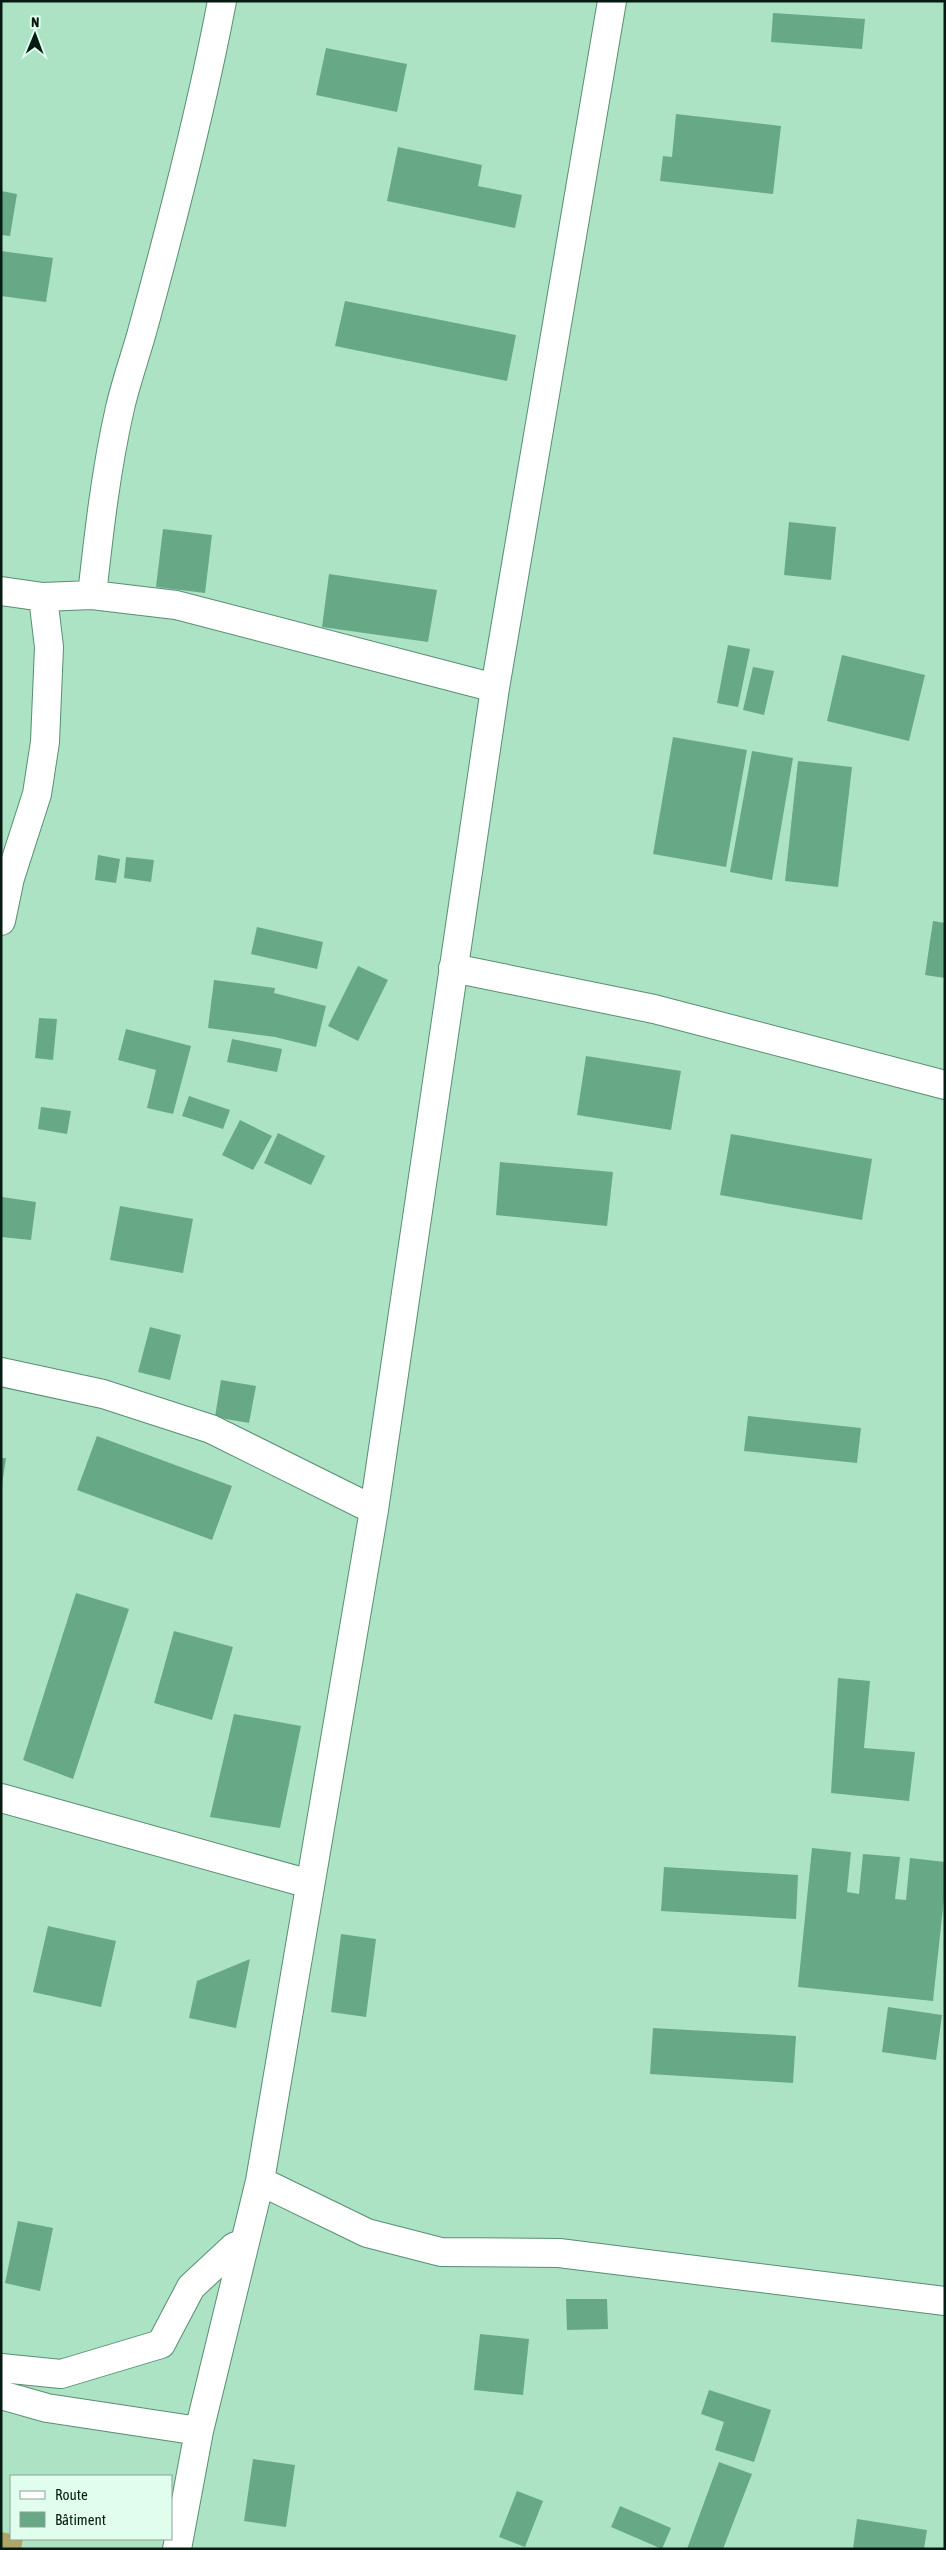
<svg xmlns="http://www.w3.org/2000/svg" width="946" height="2550" font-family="'Asap Condensed',sans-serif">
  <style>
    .green { fill: #afa567 }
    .building { fill: #67a986 }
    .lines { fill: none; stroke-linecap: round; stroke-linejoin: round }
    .pedestrian-casing { stroke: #598e71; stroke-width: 30 }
    .minor-casing { stroke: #598e71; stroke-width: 30 }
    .pedestrian { stroke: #fff; stroke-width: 28 }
    .minor { stroke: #fff; stroke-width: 28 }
  </style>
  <rect width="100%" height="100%" fill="#ace3c4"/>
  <!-- green -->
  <path class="green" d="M1,2532l10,2v5h12l-2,10h-20z"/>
  <!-- building -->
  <path class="building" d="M773,13l92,6 -3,30 -91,-7z
    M326,48l81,16 -10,48 -81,-17z
    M676,114l105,12 -8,68 -113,-13 3,-25 9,1z
    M398,147l84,18 -4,21 44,9 -7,33 -128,-27z
    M1,191l16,3 -7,42 -9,-1z
    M1,251l52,7 -7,44 -45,-6z
    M345,301l171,34 -9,46 -172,-35z
    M789,522l47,5 -5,53 -47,-5z
    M163,529l49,6 -7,58 -49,-6z
    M329,574l108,16 -9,52 -106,-15z
    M728,645l22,4 -12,58 -21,-4z
    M842,655l83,20 -16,66 -82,-20z
    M753,667l21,4 -10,44 -21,-5z
    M673,737l74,13 -21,117 -73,-13z
    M752,751l41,7 -21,122 -42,-8z
    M798,761l54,6 -14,120 -53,-6z
    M98,855l22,4 -4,24 -21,-3z
    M126,857l28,3 -3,22 -27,-4z
    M933,921l12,2v55l-20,-3z
    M257,927l66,15 -6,27 -66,-15z
    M358,966l30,14 -30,61 -30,-15z
    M214,980l61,8 -1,5 52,13 -10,41 -41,-10 -67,-9z
    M39,1018l18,1 -4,41 -18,-2z
    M126,1029l65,17 -18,68 -26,-6 9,-38 -38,-10z
    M232,1039l50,10 -5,23 -50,-10z
    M586,1056l95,15 -10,59 -94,-15z
    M189,1096l41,14 -7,19 -41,-13z
    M41,1107l30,4 -4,23 -29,-5z
    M240,1120l32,16 -19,34 -31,-15z
    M278,1133l47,23 -14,29 -47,-22z
    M731,1134l141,25 -10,61 -142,-25z
    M500,1162l113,10 -6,54 -111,-11z
    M2,1197l34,5 -5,38 -30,-3z
    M120,1206l73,13 -10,54 -73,-13z
    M150,1327l31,8 -11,45 -32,-8z
    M221,1380l35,6 -7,37 -34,-6z
    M748,1416l113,12 -4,35 -113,-12z
    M97,1436l135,50 -20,54 -135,-50z
    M1,1458h5l-4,27h-1z
    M76,1593l53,16 -56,170 -50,-19z
    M174,1631l59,16 -21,73 -58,-17z
    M838,1678l32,3 -6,67 51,4 -6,49 -78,-8z
    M234,1714l67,12 -21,102 -70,-11z
    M812,1848l39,4 -4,40 12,2 4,-40 37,3 -5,42 11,1 4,-42 35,4v27l-12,112 -135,-14z
    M664,1867l134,8 -2,44 -135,-8z
    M48,1926l68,15 -15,66 -68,-15z
    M341,1934l35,5 -10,78 -35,-5z
    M250,1959l-14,69 -47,-10 8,-37z
    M888,2007l54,8 -6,45 -54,-8z
    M653,2028l143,8 -3,47 -143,-9z
    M18,2221l35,7 -13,63 -35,-8z
    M566,2299h41l1,30 -41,1z
    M480,2334l49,5 -6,56 -49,-5z
    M709,2390l62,20 -17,52 -39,-12 9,-28 -23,-8z
    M253,2459l42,6 -9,62 -42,-6z
    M719,2462l33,12 -29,75h-36z
    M517,2491l26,10 -18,46 -26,-10z
    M620,2506l51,22 -9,21 -51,-22z
    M857,2519l70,11 -3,19h-71z"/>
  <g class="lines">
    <defs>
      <path id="pedestrian" d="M1,2368l60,6 100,-30 30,-57 43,-40 10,-4"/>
      <path id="minor" d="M1,591l42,6 49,-2 84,10 319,83
        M92,595c7,-63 14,-126 28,-187 6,-26 15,-51 22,-76 30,-109 59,-220 80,-331
        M1,921l9,-43 27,-84 8,-52 4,-95 -6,-50
        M453,968l201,41 291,76
        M1,1372l102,22 108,35 163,81
        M1,1798l309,86
        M260,2181l107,52 74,19 118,1 386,48
        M1,2395l46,13 152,23
        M177,2549l22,-118 61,-250 114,-671 121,-822 117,-687"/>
    </defs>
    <!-- pedestrian casing -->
    <use href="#pedestrian" class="pedestrian-casing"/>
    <!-- minor casing -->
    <use href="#minor" class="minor-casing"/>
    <!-- pedestrian -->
    <use href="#pedestrian" class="pedestrian"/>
    <!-- minor -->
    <use href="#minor" class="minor"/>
  </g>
  <!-- border -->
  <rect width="946" height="2550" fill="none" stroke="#061b11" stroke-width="5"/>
  <!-- legend -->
  <rect x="10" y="2475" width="162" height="65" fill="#e1fded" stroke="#89a395"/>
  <rect x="20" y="2491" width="25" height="8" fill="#ffffff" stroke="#89a395"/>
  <text x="55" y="2500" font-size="15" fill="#061b11">Route</text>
  <rect x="20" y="2512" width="25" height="15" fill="#67a986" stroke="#89a395"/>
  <text x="55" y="2525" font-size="15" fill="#061b11">Bâtiment</text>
  <!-- north arrow -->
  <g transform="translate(35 35) rotate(1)" stroke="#e1fded" stroke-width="4" paint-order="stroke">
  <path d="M0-4L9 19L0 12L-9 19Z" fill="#061b11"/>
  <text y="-8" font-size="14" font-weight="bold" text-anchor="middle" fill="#061b11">N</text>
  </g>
</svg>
